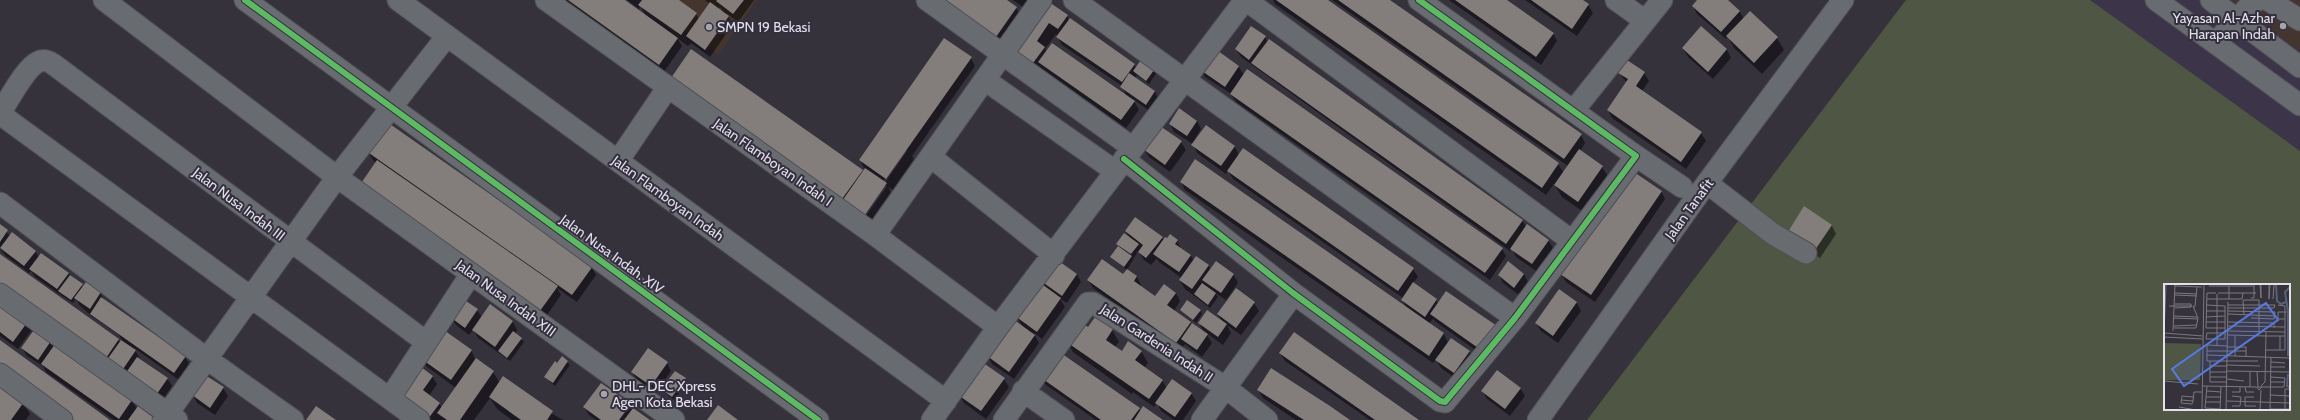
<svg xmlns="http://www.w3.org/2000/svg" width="2300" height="420" font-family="Cabin,sans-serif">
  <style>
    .built { fill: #3c354a }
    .education { fill: #45352f }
    .green { fill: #505644; fill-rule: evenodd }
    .shadow { fill: #0007; fill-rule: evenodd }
    .building { fill: #837d7c }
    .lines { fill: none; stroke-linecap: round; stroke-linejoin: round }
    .minor-casing { stroke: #524f57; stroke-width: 23 }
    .minor { stroke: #686b70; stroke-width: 21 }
    .cycleway-casing { stroke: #342f3f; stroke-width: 8 }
    .cycleway { stroke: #5cba63; stroke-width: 6 }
    .poi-dot { fill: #a6a3ad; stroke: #342f3f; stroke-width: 1.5 }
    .labels { text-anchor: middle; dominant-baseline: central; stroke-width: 4; stroke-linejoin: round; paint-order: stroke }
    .poi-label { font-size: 14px; fill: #e3e0ea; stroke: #342f3f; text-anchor: start }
    .street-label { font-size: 14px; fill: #e3e0ea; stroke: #342f3f }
    .inset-river { fill: none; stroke: #55617a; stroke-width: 2 }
    .inset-road { fill: none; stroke: #7b7882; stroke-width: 1 }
    .view { fill: #587add; fill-opacity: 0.15; stroke: #587add; stroke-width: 2 }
    .inset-edge { fill: none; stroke: #e3e0ea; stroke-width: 2 }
  </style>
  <rect width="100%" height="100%" fill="#35323c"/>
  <!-- built -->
  <path class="built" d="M2093,0h207v151l-208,-149z"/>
  <!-- education -->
  <path class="education" d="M643,0h114l-39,55z
    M2231,0h69v51z"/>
  <!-- green -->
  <path class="green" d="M1906,0h184l210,151v269h-713zM2165,285h124v124h-124z"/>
  <!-- shadow -->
  <path class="shadow" d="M563,0h60l23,16 -6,-10 -1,3 -12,-9h50l19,14 3,5 11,-15 -5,-4h49l-16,22 -12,-9 7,11 -23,33 -19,-14 -3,3 -11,-8 5,8 -18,26zM720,7l4,6 -6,-3z
    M938,0h67l11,8 5,8 -20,28z
    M1013,0h16l-5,8z
    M1273,0h53l232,164 6,9 4,-7 -236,-166h56l193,135 4,8 -5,8 22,16 7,11 -24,35 -23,-16 -8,-13 -8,11 -271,-191z
    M1449,0h56l48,33 4,8 -16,24z
    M1525,0h57l6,5 5,8 -16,23z
    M1698,0h28l14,12 4,7 6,-7 27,26 7,12 -22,24 -28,-26 -6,-11 -2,2 -29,-25 -4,-8z
    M1067,15l2,5 65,44 2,4 22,3 -9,13 -12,-9 -2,3 20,14 4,8 -8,12 -18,-13 6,11 -13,18 -82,-58 -4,4 -22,-15 21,-41zM1056,34l6,11 60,41 5,11 -80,-45 -2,-3z
    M1702,28l25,22 4,8 -18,21 -25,-22 -5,-8z
    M1265,37l3,5 254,178 4,7 22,13 5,8 -17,23 -20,-14 -4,-8 -2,2 -269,-194 -5,-8z
    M692,50l172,122 1,-2 -5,-10 111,-102 4,8 -63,90 2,3 -21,31 -5,-3 3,5 -24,35 -6,-4 26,-37h-3l-25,35zM904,151h3l-23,33 -2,-1z
    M1238,66l6,9 258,174 4,7 -16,24 -254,-178 -6,-9 -25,-16 -5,-8z
    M1619,73h25l5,8 -7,10 59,42 5,8 -20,28 -74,-51 -4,-8 19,-27z
    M1197,121l4,8 -6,10 1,1 39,7 4,8 174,114 5,8 -5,6 23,17 3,4 7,-12 39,65 -49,-35 -3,-3 -4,5 15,10 4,9 21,8 5,8 -15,22 -18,-13 -5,-8 -3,3 -248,-173 -4,-8 226,126 -5,-8 1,-2 -170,-119 -5,-8 -2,3 -29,-21 -4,-9 -19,-12 -4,-8z
    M1181,142l5,8 -16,22 -21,-15 -5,-8z
    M368,151l224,116 4,8 -19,27 -20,-14 4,7 -19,27 -170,-163z
    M1661,191l4,8 -70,103 -29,-20 -5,-8z
    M1804,208l28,18 4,8 -16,24 -27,-18z
    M0,225l10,11 25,15 4,7 29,15 15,14 3,-4 14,10 5,8 80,56 5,8 -11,15 -45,-32 6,11 27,19 5,8 -13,19 -30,-20 -129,-130 120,87 2,-2 -4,-6 -25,-17 -13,-11 -4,-7 -3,4 -11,-7 -27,-19 -4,-6 -2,2 -23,-17 -6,-7z
    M1126,232l36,5 2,3h13l4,9 10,7 3,5 14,4 3,5 5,-8 18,13 4,8 -12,17 -11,-7 3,4 -8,11 -25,-19 -5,-8 2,-3 -23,-16 -2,-4 -6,7 -7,-5 -6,-9 -11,19 10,7 4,8 -1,2 15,11 21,-5 4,8 -6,10 31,23 -6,-11 24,-1 -5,-7 18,-25 18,13 5,8 -18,24 -14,-10 4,8 -8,12 -18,-13 7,11 -10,14 -17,-13 -4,6 -88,-62 -5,-8 36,-4 3,-6 -16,-13 8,-11 -2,-2 14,-5z
    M1077,274l4,8 -14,21 -7,-4 5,8 -23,32 -9,-7 6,11 -25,36 -22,-15 -4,-8 35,-29 -7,-11 30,-27 -4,-8z
    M1524,274l4,8 -9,13 -16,-12 -4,-8z
    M0,301l33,27 -15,21 -18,-13z
    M1577,303l4,8 -23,32 -17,-12 -5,-8z
    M491,306l22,16 4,8 -2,4 9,8 -14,19 -32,-23 -5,-8 -4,5 -13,-10 -5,-8 26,-7 5,8z
    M1181,310h19l2,4 -6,9z
    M36,328l96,72 5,9 17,11h-40l-68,-48 -3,-6 -16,-10 -5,-8z
    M1088,329l24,1 7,12 -4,5 7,5 19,-1 7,12 -4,5 18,12 5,9 24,4 5,8 -13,19h-9l-13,-9 -4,-8 -3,4 -21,-15 -1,2 -59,-42 -6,-11z
    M471,350l4,9 18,13 7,11 63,37h-51l-15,-11 -7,-11 -16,22h-50l-25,-18 33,-26 5,8 -8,12 10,7 3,5 14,-20 -30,-22 -5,-8z
    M1280,353l137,67h-47l-85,-59z
    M567,362l3,3 -15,21 -7,-6 -3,-3 13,-13z
    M667,363l4,8 -16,23 -18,-14 -5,-8z
    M982,363l22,16 5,8 -23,32 -22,-16 -5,-8z
    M1041,377l98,32 2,3 20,8h-65l-50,-35z
    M685,379l2,4 -13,17 -12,-10z
    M223,388l5,8 -13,19 -18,-12 -4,-8z
    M1520,388l5,8 -15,20 -23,-17 -5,-8z
    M1258,390l90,30h-52l-33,-22z
    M23,403l7,11 -4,6h-26z
    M630,405l3,5 15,10h-52l-7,-5 -5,-8z"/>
  <!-- building -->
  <path class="building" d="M568,0h57l53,38 -19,27z
    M642,0h37l18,13 -16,22 -43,-30z
    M717,0h27l-11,14 -17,-13z
    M944,0h63l10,7 -21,30z
    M1046,0l22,15 -10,14 -9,-6 -12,18 8,6 -12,16 -23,-16z
    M1276,0h52l231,163 -17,25z
    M1338,0h52l192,134 -18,25z
    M1455,0h52l47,33 -18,24z
    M1531,0h52l6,4 -17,25z
    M1697,0h31l12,11 -19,21 -29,-26z
    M710,2l19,14 -24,34 -19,-14z
    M1750,11l28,26 -24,26 -28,-27z
    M1070,18l65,46 -13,18 -66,-45z
    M1251,26l15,10 -17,24 -14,-11z
    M1701,26l26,23 -19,23 -26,-24z
    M944,38l28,19 -86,122 -27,-19z
    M1269,39l254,181 -17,24 -255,-181z
    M1052,43l83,58 -14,19 -83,-58z
    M1214,48l25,18 -14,21 -26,-18z
    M691,49l172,121 -21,29 -171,-121z
    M1143,57l14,9 -11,15 -13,-10z
    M1627,60l18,12 -9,14 66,46 -21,30 -74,-52 21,-31 -10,-6z
    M1247,69l256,179 -18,25 -255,-179z
    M1129,73l26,18 -9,14 -26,-18z
    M1179,108l18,13 -10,15 -18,-12z
    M387,122l206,144 -21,29 -206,-144z
    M1206,125l29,21 -14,20 -30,-21z
    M1160,126l22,15 -17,24 -22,-16z
    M1243,148l171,120 -16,23 -171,-120z
    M1579,149l24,17 -25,36 -24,-17z
    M1195,159l249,174 -15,23 -249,-174z
    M377,160l181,126 -21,29 -180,-126z
    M865,168l22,15 -25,36 -22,-15z
    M1631,170l31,21 -71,104 -31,-21z
    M1804,206l28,19 -17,25 -27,-18z
    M1135,217l28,20 -17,21 -8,-6 5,-7 -18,-14z
    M0,224l8,6 -8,12z
    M1527,224l22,16 -17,24 -22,-15z
    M12,232l24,19 -12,15 -24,-18z
    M1124,233l15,11 -8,10 -15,-10z
    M1170,234l8,6 -3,4 16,11 -12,17 -26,-18 12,-17 2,1z
    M1118,246l14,10 -8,11 -14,-10z
    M41,253l28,20 -12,16 -28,-20z
    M0,254l119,85 -15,22 -104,-74z
    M1196,256l13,9 -17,24 -13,-9z
    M1056,259l21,15 -15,22 -21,-15z
    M1102,259l21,15 4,-5 10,7 -3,5 21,15 9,-12 12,9 -9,12 24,17 -15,21 -89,-63z
    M1216,261l18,13 -13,19 -19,-13z
    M1508,261l16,13 -10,14 -16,-13z
    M70,275l13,9 -12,16 -13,-9z
    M86,282l15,10 -11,17 -16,-11z
    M1039,282l22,16 -24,34 -22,-16z
    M1413,282l24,17 -12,18 -24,-17z
    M1202,283l14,10 -8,12 -14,-11z
    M1236,288l19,14 -19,26 -19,-14z
    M1559,289l18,13 -24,34 -18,-13z
    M1446,291l51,35 -16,24 -51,-36z
    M101,297l85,59 -12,17 -84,-59z
    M0,299l29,21 -16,22 -13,-10z
    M463,299l15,10 -13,19 -15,-11z
    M1187,300l14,10 -8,10 -13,-10z
    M490,304l23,17 -18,26 -23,-17z
    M1207,310l20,14 -9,13 -20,-14z
    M1095,317l18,12 -7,11 16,11 6,-10 14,10 -7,9 28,20 -14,19 -84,-58 14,-20 9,6z
    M1013,319l22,16 -26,37 -22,-16z
    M1192,323l16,11 -11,16 -16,-11z
    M36,327l17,11 -15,22 -17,-12z
    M441,328l31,22 -21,30 -31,-22z
    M513,331l9,7 -15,20 -9,-7z
    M1294,332l31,22 94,66h-44l-96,-67z
    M1451,338l19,13 -16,22 -19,-13z
    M0,340l110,80h-36l-74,-54z
    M121,340l15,10 -17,25 -15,-11z
    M55,344l77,56 -13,19 -78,-55z
    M648,348l20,14 -17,24 -20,-14z
    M1058,351l82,57 -9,12h-30l-61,-43z
    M562,356l6,5 -15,22 -9,-6 11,-16 2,2z
    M137,357l31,21 -14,20 -31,-21z
    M476,358l18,13 -34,49h-13l-10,-7z
    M982,362l23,16 -24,33 -23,-16z
    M421,367l12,9 -10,14 17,13 -12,16 -35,-25z
    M1271,368l59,38 20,14h-46l-47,-30z
    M1497,370l24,18 -16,21 -24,-18z
    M675,371l11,7 -14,19 -11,-8z
    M205,375l19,12 -14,21 -18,-13z
    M503,376l50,35 -6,9h-26l-32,-23z
    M1172,379l20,14 -17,24 -20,-14z
    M601,383l30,21 -12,16h-18l-18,-13z
    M0,384l24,18 -13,18h-11z
    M718,405l20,15h-31z
    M138,406l16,12 -2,2h-24z
    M316,406l20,14h-30z
    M1143,406l20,14h-29z
    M633,408l17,12h-26z"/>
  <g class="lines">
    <defs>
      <path id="minor" d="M104,0l233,177 337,243
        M245,0l573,420
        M398,0l548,401
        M546,0l329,235 123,92
        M927,0l206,148
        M1074,0l441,318
        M1246,0l326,241
        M1616,0l28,20
        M2156,0l144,105
        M2211,0l89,67
        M2268,0l32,20
        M2216,42l36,-39 6,-3
        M985,80l130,91
        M1574,110l88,-110
        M0,113c9,-13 25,-45 38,-51 5,-3 10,-1 15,2l373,278
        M0,114l419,306
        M1636,156l46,31
        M931,157l123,98
        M1124,159l169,134 147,108 5,1 70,-84 121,-162 -217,-156
        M618,161l50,-74
        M1707,183l66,51 33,19
        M0,203l207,156 86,61
        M875,235l166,-235
        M0,294l177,126
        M0,374l62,46
        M1023,391l41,29
        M390,398l81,-124
        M163,420l174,-243 110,-141
        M932,420l66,-93 247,-327
        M1004,420l84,-117h5l132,84 42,33
        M1202,420l85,-117
        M1538,420l157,-221 148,-199"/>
    </defs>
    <!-- minor casing -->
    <use href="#minor" class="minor-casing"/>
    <!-- minor -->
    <use href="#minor" class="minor"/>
    <defs>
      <path id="cycleway" d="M245,0l573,420
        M1124,159l169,134 147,108 5,1 70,-84 121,-162 -217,-156"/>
    </defs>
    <!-- cycleway casing -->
    <use href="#cycleway" class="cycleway-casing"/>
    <!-- cycleway -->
    <use href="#cycleway" class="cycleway"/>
  </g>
  <!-- markers -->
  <g class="poi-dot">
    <circle cx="2283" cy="26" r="4"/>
    <circle cx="709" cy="27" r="4"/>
    <circle cx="604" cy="394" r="4"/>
  </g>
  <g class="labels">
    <!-- poi labels -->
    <g class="poi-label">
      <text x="2275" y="18" text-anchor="end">Yayasan Al-Azhar<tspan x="2275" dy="16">Harapan Indah</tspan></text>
      <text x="717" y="27">SMPN 19 Bekasi</text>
      <text x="612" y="386">DHL- DEC Xpress<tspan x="612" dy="16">Agen Kota Bekasi</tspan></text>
    </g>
    <!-- street labels -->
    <g class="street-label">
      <text transform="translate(773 162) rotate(35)">Jalan Flamboyan Indah I</text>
      <text transform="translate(668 198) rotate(36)">Jalan Flamboyan Indah</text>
      <text transform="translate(239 204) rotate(37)">Jalan Nusa Indah III</text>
      <text transform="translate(1689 209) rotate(-54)">Jalan Tanafit</text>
      <text transform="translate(612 254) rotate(36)">Jalan Nusa Indah. XIV</text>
      <text transform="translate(506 298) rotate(36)">Jalan Nusa Indah XIII</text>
      <text transform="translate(1157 343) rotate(33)">Jalan Gardenia Indah II</text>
    </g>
  </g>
  <!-- overview -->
  <g transform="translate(2164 284)">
    <rect width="126" height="126" fill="#35323c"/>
    <path d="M1,59l36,1 -1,36h-35z" fill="#505644"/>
    <path class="inset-river" d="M112,0l1,17 4,3 5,-2M124,27l-3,-19 5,-5M124,29v43M124,90l-1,12 3,1"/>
    <path class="inset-road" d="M96,0l1,14v-14M105,0v15l1,-15M11,2l27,1M45,2h45M11,9l22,1M52,9h-9l-1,35h19M54,9h38M11,11l22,1M87,14h3v-14M43,15h35l1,-6M65,15v-13M109,15l1,-15M42,21l19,1v33h-19l1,-6h18M64,21h47M126,21v77M5,22h23M31,22l2,-19M11,24l16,-1v-3h-16M64,24h46l1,-3M43,27h18M64,27l47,1 -1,7 -23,-1M64,30l47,2M80,31l-1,-15h16v31M10,32l23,1M42,33l19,-1M10,34l24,1M121,35h-7v-7h12M42,38h19M64,38l46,1v5M10,42l22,-1M64,42l57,1M10,44h22l2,-10 -5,-12 2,1M9,47l2,-47M64,47l57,1M0,49l39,3M0,51l2,-51M64,51l38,1M102,52h19M0,53l39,2M53,61v-51M63,62l-20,-1v16h51M63,63h19v9M101,66h20v-44l-7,-1M116,66v-14M43,67h39M43,71l82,3M71,72v-20M107,73l-1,52h20M46,77v21h17M107,78l14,1M63,81l33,1M46,82h17M106,83h15M63,87l62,1M46,88h17M86,88v15M93,88l1,14M46,93h17M63,95l17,2M0,97l34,3M106,98h15M39,102l54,1M43,102l-2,22 15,1M97,102l4,-4 1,-50M81,103l1,5h8M98,103l-3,3 -2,-3h27l1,-9 -15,-1M43,107l14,1M68,108h8v-5M106,111l20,1M68,112l9,1 -1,9h-8M29,113l-11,-1 -1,7 11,1 1,-3 1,-9h8M42,113h15M90,113h-9v9h11M17,116l12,1M63,117l63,2M42,118h14M15,123l17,3M121,125v-20h5M38,126l2,-126M56,126l1,-23M62,126l2,-108M96,126l1,-20"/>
    <path class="view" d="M102,19l12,17 -94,66 -12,-17z"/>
    <rect width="126" height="126" class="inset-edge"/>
  </g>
</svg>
